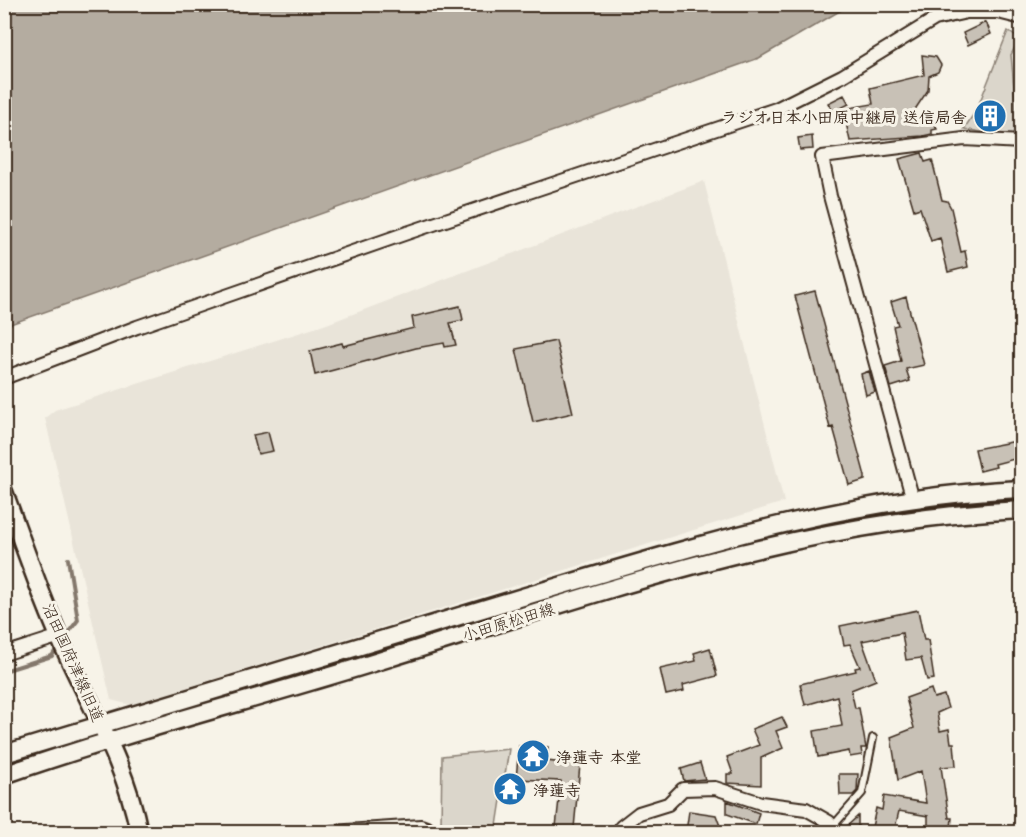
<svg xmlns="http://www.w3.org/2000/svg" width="1026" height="837" font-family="Mali,'Klee One',sans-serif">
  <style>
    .built { fill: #e9e4d9 }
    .green { fill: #dbd6cb; stroke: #8b8074; stroke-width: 1.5 }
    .water { fill: #b4aca0; stroke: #84786c; stroke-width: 1.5 }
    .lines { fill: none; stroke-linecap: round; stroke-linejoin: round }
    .stream { stroke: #84786c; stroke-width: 4 }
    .building { fill: #c8c1b6; stroke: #3b2a1e; stroke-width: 1.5 }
    .lane-casing { stroke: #3b2a1e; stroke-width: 10 }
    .street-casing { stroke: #3b2a1e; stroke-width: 16 }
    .secondary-casing { stroke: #3b2a1e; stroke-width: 21 }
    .lane { stroke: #f7f3e8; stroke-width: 6 }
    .street { stroke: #f7f3e8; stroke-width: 12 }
    .secondary { stroke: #f7f3e8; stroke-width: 16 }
    .labels { text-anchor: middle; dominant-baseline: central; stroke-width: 6; stroke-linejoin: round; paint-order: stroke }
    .poi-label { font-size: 16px; font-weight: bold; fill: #3b2a1e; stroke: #f7f3e8; text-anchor: start }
    .street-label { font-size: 16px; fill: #3b2a1e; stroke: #f7f3e8 }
  </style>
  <rect width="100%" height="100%" fill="#f7f3e8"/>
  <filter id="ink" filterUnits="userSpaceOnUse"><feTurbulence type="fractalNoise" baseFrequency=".0167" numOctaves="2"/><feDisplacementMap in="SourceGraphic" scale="12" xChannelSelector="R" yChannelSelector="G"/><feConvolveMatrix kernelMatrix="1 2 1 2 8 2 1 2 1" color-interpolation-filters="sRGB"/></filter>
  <g filter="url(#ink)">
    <!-- built -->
    <path class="built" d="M704,181l80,321 -653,203 -20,-5 -66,-282 10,-8 269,-85z"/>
    <!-- green -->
    <path class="green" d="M1008,31l11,8 -8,16 7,76 -8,6 -46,-8 13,-20z
      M509,749l-13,83h-35l-20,-7 1,-69z"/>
    <!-- water -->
    <path class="water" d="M5,4h845v1l-91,53 -754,268z"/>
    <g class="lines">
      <!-- stream -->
      <path class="stream" d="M65,637l13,-17 -10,-61
        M4,671l48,-15 5,-8"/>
    </g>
    <!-- building -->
    <path class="building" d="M986,22l5,12 -23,11 -5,-12z
      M922,55l14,2 5,8 -3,7 -9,4 -1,14 -20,30 21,-8 8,17 -5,1v4l-9,2 -73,5 -7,-32 30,-5 -3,-16 54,-13z
      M844,95l5,9 -16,8 -5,-9z
      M812,136l1,13 -13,1 -2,-12z
      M922,153l3,9 7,-2 10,40 5,1 4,7 10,44 4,-1 3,16 -20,5 -8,-34 -9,3 -11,-33 -6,2 -15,-51z
      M815,291l50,185v4l-16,5 -16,-58 -3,1 -35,-132z
      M906,297l18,68 -18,4 4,12 -19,6 -6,-21 16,-5 -8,-35 5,-1 -7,-23z
      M460,306l3,14 -13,3 6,22 -11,2 -1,-4 -28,5 -101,27 -5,-24 32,-8 1,3 71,-18 -2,-11z
      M556,341l17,72 -40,9 -17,-73z
      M869,371l6,21 -9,3 -5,-21z
      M268,432l5,19 -15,3 -5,-19z
      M1022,440v17l-27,7 1,3 -16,4 -5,-22z
      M918,610l6,30h4l6,39 -7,1 -6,-22 -15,2 -4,-27 -40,8 14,39 -25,10 4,18h4l7,40h-5l1,7 -12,2 -1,-6 -31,6 -4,-26 28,-5 -5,-30 -32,9 -5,-21 56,-13 -1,-3 5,-1 -10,-23 -6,1 -4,-19z
      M710,648l7,28 -34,9 1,6 -18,4 -6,-26 36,-8 -2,-8z
      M931,689l3,9 10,-3 4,13 -11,5 3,18 9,-2 2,14h3l2,23 -15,1 8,51h3l-1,10h-3v4h-16l1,-6h-5v-10l-29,-5 -5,21h-23l5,-24 6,2 2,-14 42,7 -5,-32 -23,9 -7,-43 23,-9 -8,-30z
      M782,717l5,10 -11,4 7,17 -22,10v27l-34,-2v-9h6l-6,-17 32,-12 -7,-16z
      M519,746l29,1 -1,14 33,4 -6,63 -18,-1 5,-46 -45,-2z
      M700,763l5,16 -21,2 -3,-12z
      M839,774h19l-1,17 -4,4h-13z
      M727,801l32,12 -3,11 -29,-10z
      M689,811l27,4 4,11h-13l-1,6h-20z
      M858,816v16h-12l-1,-4z"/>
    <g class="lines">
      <defs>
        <path id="lane" d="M833,826l29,-33 11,-55"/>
        <path id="street" d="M4,378l133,-51 270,-94 369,-124 66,-33 93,-57 32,-7h31l24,6
          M913,500l-83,-304 -8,-39 142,-18 58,3
          M4,654l56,-18
          M332,832l89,-6 16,6
          M622,832l-1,-5 18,-14 29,-9 15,-15 32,-1 46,15 45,6 23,13 9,10"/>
        <path id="secondary" d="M4,492c21,57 41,116 67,171 27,57 56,107 68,169
          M4,754c174,-54 348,-106 522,-158 162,-48 325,-100 496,-107
          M4,775c126,-44 258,-77 385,-117 207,-64 415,-139 633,-148"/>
      </defs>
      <!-- lane casing -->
      <use href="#lane" class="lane-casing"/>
      <!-- street casing -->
      <use href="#street" class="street-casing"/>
      <!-- secondary casing -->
      <use href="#secondary" class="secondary-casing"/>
      <!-- lane -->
      <use href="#lane" class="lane"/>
      <!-- street -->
      <use href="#street" class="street"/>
      <!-- secondary -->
      <use href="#secondary" class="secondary"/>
    </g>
  </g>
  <!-- icons -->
  <defs>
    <symbol id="building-disc" viewBox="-11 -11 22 22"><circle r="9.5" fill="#1f6fb2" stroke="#f7f3e8"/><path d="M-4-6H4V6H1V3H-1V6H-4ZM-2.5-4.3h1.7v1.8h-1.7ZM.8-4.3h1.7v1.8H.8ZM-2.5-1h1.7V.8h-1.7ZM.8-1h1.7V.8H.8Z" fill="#fff"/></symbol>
    <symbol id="temple-disc" viewBox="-11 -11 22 22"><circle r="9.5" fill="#1f6fb2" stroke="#f7f3e8"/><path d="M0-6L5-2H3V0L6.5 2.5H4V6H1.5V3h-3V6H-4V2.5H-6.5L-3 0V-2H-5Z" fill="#fff"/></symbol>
  </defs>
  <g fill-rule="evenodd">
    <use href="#building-disc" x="971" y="97" width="38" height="38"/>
    <use href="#temple-disc" x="514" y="737" width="38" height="38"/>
    <use href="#temple-disc" x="491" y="770" width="38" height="38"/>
  </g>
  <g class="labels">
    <!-- poi labels -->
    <g class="poi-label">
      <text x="967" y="116" text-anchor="end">ラジオ日本小田原中継局 送信局舎</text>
      <text x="556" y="756">浄蓮寺 本堂</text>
      <text x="533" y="789">浄蓮寺</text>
    </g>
    <!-- street labels -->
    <g class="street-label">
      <text transform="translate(508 621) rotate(-17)">小田原松田線</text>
      <text transform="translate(74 662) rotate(66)">沼田国府津線旧道</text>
    </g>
  </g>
  <!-- margin -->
  <rect width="1026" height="837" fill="none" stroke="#f7f3e8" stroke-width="24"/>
  <rect x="12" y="12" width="1002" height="813" fill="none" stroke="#3b2a1e" stroke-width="2" filter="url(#ink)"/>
</svg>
